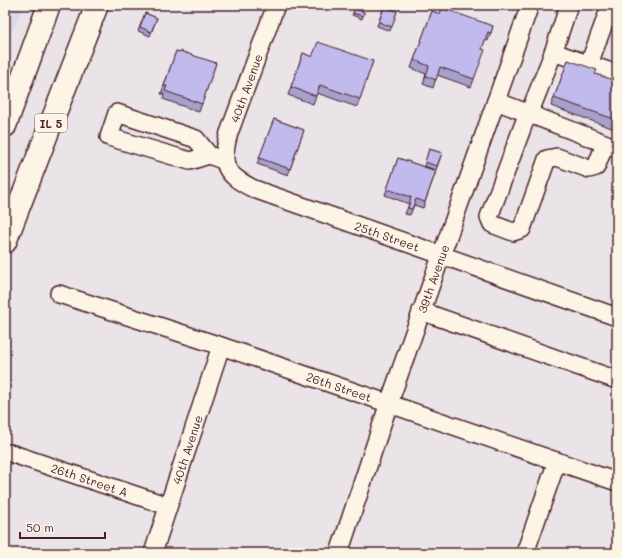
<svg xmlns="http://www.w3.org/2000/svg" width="622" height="558" font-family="Mali,sans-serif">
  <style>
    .built { fill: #ded7e8 }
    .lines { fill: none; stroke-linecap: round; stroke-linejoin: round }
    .minor-casing { stroke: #4a1f2b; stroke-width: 20 }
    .highway-casing { stroke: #4a1f2b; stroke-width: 25 }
    .minor { stroke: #fcf5e5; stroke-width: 17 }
    .highway { stroke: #fcf5e5; stroke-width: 22 }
    .wall { fill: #a6a0cb; stroke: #4a1f2b }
    .building { fill: #c1baec; stroke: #4a1f2b }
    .labels { text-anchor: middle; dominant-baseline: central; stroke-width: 3.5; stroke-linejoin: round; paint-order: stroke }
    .shield { fill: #fcf5e5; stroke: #7f5f63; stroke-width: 1 }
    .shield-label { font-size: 11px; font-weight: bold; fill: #4a1f2b }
    .street-label { font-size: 12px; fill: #4a1f2b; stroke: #fcf5e5 }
  </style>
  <rect width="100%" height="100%" fill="#eae3e7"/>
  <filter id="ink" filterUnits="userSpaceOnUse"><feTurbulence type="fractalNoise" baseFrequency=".025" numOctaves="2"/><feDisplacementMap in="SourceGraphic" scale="8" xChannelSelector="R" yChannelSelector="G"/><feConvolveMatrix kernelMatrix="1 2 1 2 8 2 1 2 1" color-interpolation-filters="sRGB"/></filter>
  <g filter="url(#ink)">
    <!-- built -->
    <path class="built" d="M5,5h19l-19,42z"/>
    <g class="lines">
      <defs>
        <g id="minor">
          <path id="s1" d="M276,5l-47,128c-9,32 -5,41 25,56l363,128"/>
          <path d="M569,5l-17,51 -23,58 -5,9 -35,94 3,7 21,8 9,-3 25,-70 10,-2 32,12 7,-2 9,-23"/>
          <path d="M553,52l64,22"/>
          <path d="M589,64l21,-57 -1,-2"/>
          <path d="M496,101l121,47"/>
          <path d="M209,155l-13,-16 -79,-26 -8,24 81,24 19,-6 16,6"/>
          <path id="s2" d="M59,294l162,52 396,136"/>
          <path d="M421,311l196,69"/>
          <path id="s3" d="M10,453l158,53"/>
          <path id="s4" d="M153,553l68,-207"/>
          <path id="s5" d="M339,553l50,-150 141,-398"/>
          <path d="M525,553l32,-92"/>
        </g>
        <path id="highway" d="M5,126l44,-121
          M5,242l92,-237"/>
      </defs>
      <!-- minor casing -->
      <use href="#minor" class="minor-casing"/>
      <!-- highway casing -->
      <use href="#highway" class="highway-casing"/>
      <!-- minor -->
      <use href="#minor" class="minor"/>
      <!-- highway -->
      <use href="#highway" class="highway"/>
    </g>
    <!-- wall -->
    <path class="wall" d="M316,5h14l-1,4z
      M342,5h8l-1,3z
      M384,7l13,4 -7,20 -13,-5z
      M355,9l9,3 -2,7 -10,-4z
      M432,11l8,3 53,12 -5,15 -3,-1 -3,9 -8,30 -3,8 -34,-12 -4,13 -10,-4 3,-10 -15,-6z
      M145,13l12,5 -7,18 -12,-5z
      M176,51l40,12 -17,49 -36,-13 1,-5h-3z
      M303,53l9,4 61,4 -16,46 -40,-14 -4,11 -25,-9z
      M568,60l27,14 22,7v49l-66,-24z
      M274,119l30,11 -16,45 -31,-11z
      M429,149l13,4 -6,17 -12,-4z
      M398,158l38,13 -13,37 -9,-3 -4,10 -5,-1 4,-10 -24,-9z"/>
    <!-- building -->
    <path class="building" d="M323,5h7l-1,2z
      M384,7l13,4 -5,16 -13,-5z
      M442,8l51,18 -2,7 -3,-1 -6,17 3,1 -11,29 -34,-12 -4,13 -10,-4 3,-10 -15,-6 18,-49 8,3z
      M355,9l9,3 -1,4 -10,-3z
      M145,13l12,5 -6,14 -11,-5z
      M318,42l55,19 -13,38 -40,-14 -4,11 -25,-9 12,-34 9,4z
      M176,51l3,1 1,-1 36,12 -14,41 -37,-13 2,-5h-3z
      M568,60l29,10 -2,4 22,7v39l-63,-22z
      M274,119l30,11 -14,39 -31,-11z
      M429,149l13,4 -5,13 -12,-4z
      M398,158l38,13 -11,31 -9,-3 -4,10 -4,-1 3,-11 -24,-8z"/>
  </g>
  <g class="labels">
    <!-- shield labels -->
    <rect class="shield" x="35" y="114" width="32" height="18" rx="3"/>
    <g class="shield-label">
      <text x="51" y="123">IL 5</text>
    </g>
    <!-- street labels -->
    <g class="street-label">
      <text transform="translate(246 88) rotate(-70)">40th Avenue</text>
      <text stroke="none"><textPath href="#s1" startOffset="348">25th Street</textPath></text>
      <text stroke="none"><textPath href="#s5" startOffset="290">39th Avenue</textPath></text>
      <text stroke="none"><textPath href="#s2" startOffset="295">26th Street</textPath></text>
      <text stroke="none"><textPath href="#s4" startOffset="109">40th Avenue</textPath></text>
      <text stroke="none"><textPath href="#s3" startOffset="84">26th Street A</textPath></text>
    </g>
  </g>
  <!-- margin -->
  <rect width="622" height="558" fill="none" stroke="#fcf5e5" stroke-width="20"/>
  <rect x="10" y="10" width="602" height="538" fill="none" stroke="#4a1f2b" stroke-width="1.5" filter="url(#ink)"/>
  <!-- scale -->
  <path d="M20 532v6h85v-6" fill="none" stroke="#4a1f2b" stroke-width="2"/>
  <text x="26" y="532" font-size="12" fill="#4a1f2b" stroke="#fcf5e5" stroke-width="3" paint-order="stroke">50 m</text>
</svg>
